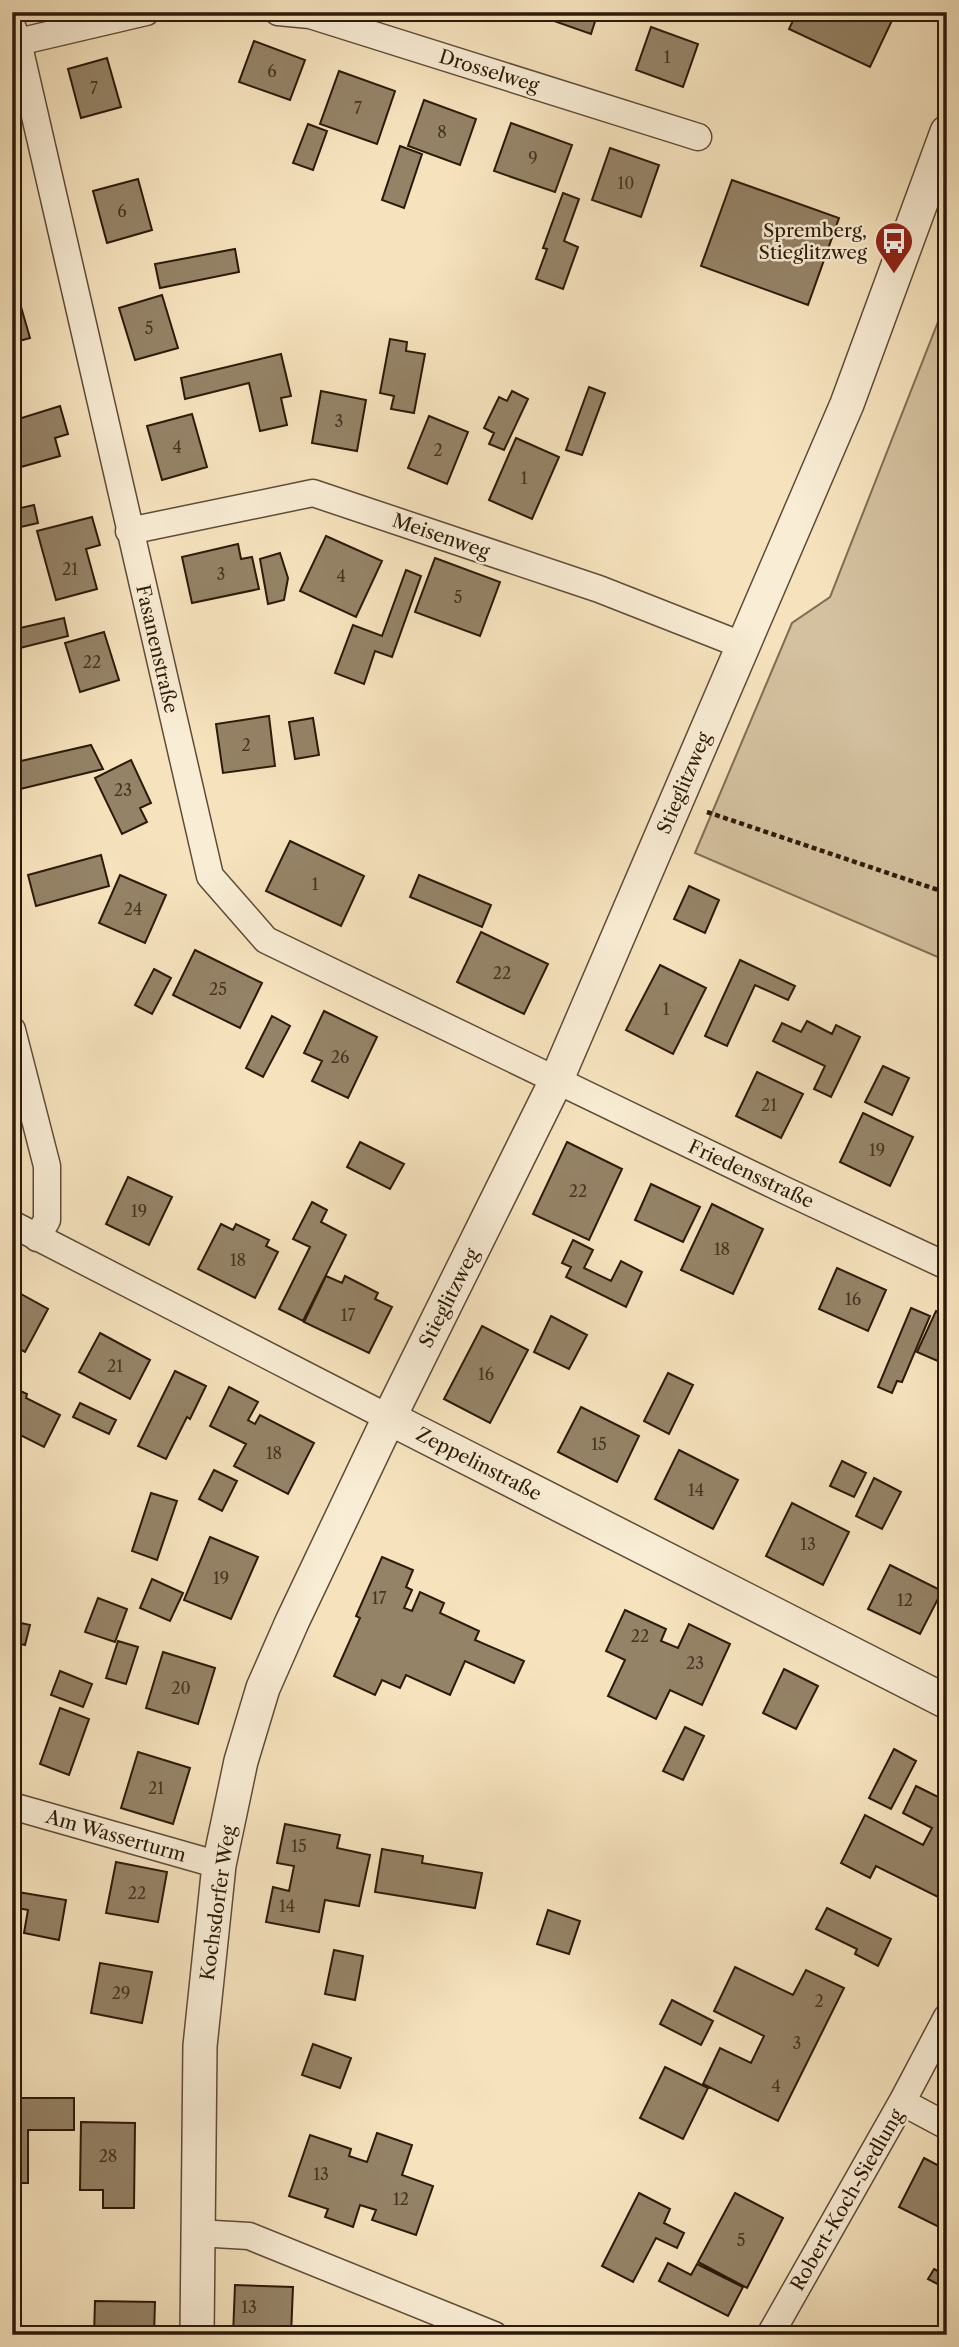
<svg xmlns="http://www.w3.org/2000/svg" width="959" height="2347" font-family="'Libre Caslon Text',serif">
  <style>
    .green { fill: #d4c19f; stroke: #806e54; stroke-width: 2 }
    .building { fill: #958367; stroke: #2c1a08; stroke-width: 2 }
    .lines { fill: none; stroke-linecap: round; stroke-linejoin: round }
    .minor-casing { stroke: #5e4c36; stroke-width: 29 }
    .tertiary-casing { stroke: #5e4c36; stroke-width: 36 }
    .path { stroke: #2c1a08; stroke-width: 4.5; stroke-dasharray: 5 3.5; stroke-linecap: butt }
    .minor { stroke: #f9edd5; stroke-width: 26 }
    .tertiary { stroke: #f9edd5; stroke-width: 33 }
    .labels { text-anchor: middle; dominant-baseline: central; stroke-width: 5; stroke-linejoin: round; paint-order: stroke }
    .number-label { font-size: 16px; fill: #463420 }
    .street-label { font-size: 19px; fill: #2c1a08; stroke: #f9edd5 }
    .poi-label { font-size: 19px; fill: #2c1a08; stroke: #f9edd5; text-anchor: end }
  </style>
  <rect width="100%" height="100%" fill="#f6e3be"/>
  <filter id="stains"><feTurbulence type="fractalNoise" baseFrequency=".00286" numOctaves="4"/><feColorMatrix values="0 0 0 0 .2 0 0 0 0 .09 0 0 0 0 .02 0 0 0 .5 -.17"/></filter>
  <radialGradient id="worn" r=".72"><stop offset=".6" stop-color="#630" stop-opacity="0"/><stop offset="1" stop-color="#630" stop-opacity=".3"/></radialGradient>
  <!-- green -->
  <path class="green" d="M947,299v662l-252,-108 97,-230 38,-26z"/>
  <!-- building -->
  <path class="building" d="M554,12h44l-7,22 -40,-14z
    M797,12h99l-26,55 -81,-38z
    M651,27l47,17 -15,43 -47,-17z
    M254,41l51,19 -15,40 -51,-18z
    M107,58l14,49 -40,11 -13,-49z
    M339,71l56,20 -18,53 -57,-20z
    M424,100l52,19 -16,46 -52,-19z
    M511,123l61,22 -17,47 -61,-21z
    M308,124l19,7 -14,39 -20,-7z
    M400,146l22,8 -18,54 -22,-8z
    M610,148l49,17 -18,52 -49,-17z
    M138,179l14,51 -45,13 -14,-52z
    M732,180l107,38 -31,87 -107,-39z
    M563,193l16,6 -15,42 14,6 -15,42 -27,-10 11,-30 -4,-1z
    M235,249l4,23 -79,16 -5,-24z
    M17,293l13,45 -18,5v-48z
    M162,295l16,53 -43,12 -16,-52z
    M390,339l17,3 -1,9 19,3 -11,59 -23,-4 3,-13 -14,-3z
    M281,354l10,42 -10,2 6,27 -27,6 -11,-48 -64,16 -4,-21z
    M589,387l16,6 -23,62 -16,-5z
    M321,391l45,9 -9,51 -45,-8z
    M512,391l16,8 -24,51 -15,-6 5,-11 -10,-5 15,-31 8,4z
    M60,406l8,28 -13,4 5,18 -39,11 -9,-28v-18z
    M192,414l15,53 -45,13 -15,-54z
    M429,416l39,16 -21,52 -39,-16z
    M516,438l43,19 -27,62 -43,-19z
    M34,505l4,18 -26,6v-19z
    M92,517l8,28 -14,4 11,40 -41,11 -19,-69z
    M326,536l56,25 -26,56 -56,-26z
    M238,544l3,15 11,-2 7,32 -67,14 -10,-46z
    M280,553l8,25 -4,22 -16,4 -8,-45z
    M435,558l65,24 -20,54 -65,-24z
    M406,570l15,6 -29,81 -17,-6 -11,33 -29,-11 18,-48 29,11z
    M15,607l5,21 44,-10 4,18 -56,14v-42z
    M104,632l15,48 -39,12 -15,-49z
    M269,716l6,50 -52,7 -7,-49z
    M313,718l6,37 -24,4 -6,-37z
    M91,745l12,24 -91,22v-28z
    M131,760l20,43 -11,5 7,14 -25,12 -27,-56z
    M290,841l74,35 -23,50 -75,-35z
    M101,855l8,31 -73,20 -8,-31z
    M120,875l46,20 -21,48 -46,-20z
    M419,875l72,30 -9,22 -72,-30z
    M689,886l30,14 -14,33 -31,-14z
    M481,932l67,32 -24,50 -67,-32z
    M195,950l67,33 -22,45 -67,-33z
    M740,960l55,26 -7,14 -33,-15 -28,61 -22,-10z
    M660,965l46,23 -33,66 -47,-24z
    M154,969l17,9 -19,36 -17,-9z
    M324,1011l53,26 -29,61 -36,-17 10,-20 -18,-8z
    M272,1016l18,10 -27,51 -17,-9z
    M807,1021l25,13 4,-9 24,12 -29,60 -17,-8 11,-23 -52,-25 9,-18 19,9z
    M883,1066l26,12 -17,37 -27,-13z
    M757,1072l46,22 -22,44 -45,-22z
    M863,1113l50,24 -23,49 -50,-24z
    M360,1142l44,22 -14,25 -43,-22z
    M567,1142l55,27 -33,71 -56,-26z
    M128,1177l44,20 -23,48 -43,-21z
    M651,1184l49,23 -17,35 -48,-22z
    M312,1202l15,8 -6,12 25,13 -43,86 -24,-12 31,-62 -17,-8z
    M712,1204l51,25 -30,65 -52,-24z
    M221,1224l12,6 3,-6 33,16 -3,6 12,6 -23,46 -57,-29z
    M573,1240l20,10 -9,18 27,13 10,-20 21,11 -16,35 -60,-30 5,-10 -9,-4z
    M837,1268l49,22 -18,41 -49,-22z
    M326,1276l16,7 3,-7 33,17 -3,6 17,8 -23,46 -65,-31z
    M12,1289l36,20 -23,43 -13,-7z
    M911,1308l19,8 -28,66 -5,-1 -5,12 -14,-6z
    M936,1311l11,5v49l-30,-13z
    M551,1316l36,19 -18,34 -35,-17z
    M482,1326l46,24 -38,73 -46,-24z
    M100,1333l50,27 -20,39 -51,-27z
    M175,1371l31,15 -16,33 -3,-2 -21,42 -28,-13z
    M668,1373l25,12 -24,49 -25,-13z
    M12,1387l15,7 -1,4 34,17 -16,32 -32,-16z
    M229,1387l29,15 -10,18 7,4 5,-9 54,28 -26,51 -54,-28 12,-22 -36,-18z
    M80,1403l36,17 -7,14 -36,-17z
    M581,1407l58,29 -22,46 -59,-30z
    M679,1450l59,30 -25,49 -58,-30z
    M842,1461l24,12 -12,24 -24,-11z
    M214,1470l23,11 -15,30 -23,-12z
    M874,1478l27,14 -19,37 -26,-13z
    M151,1493l26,8 -20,59 -25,-9z
    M792,1503l57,29 -26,53 -57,-29z
    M210,1537l48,20 -27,62 -47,-19z
    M382,1557l31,13 -7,17 6,3 -8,18 8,3 8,-19 24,11 -4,10 39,18 -4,9 49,21 -10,22 -49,-22 -15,34 -44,-20 -6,13 -18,-8 -7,15 -41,-19 26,-58 -4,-2z
    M890,1565l52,26 -22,43 -52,-25z
    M152,1579l31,14 -13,28 -30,-13z
    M98,1598l29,11 -12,33 -30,-10z
    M625,1610l41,19 -5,12 17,7 11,-24 41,20 -28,61 -32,-15 -14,29 -48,-23 17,-36 -19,-9z
    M12,1621l18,4 -5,20 -13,-3z
    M118,1641l20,6 -12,37 -20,-6z
    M163,1652l52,16 -17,56 -52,-16z
    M784,1669l34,17 -22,43 -33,-16z
    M60,1671l32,13 -9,23 -32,-12z
    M60,1708l29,11 -20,56 -29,-11z
    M685,1727l19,9 -21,44 -20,-9z
    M894,1749l22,12 -25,48 -22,-11z
    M138,1752l52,16 -17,56 -52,-16z
    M916,1786l28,14 3,-5 -1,106 -70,-35 -6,12 -29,-15 24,-48 58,30 9,-17 -29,-15z
    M285,1824l55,11 -3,13 33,7 -11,51 -34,-6 -6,32 -53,-10 7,-35 16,4 5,-25 -17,-3z
    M382,1849l41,7 -1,7 60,10 -7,35 -100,-16z
    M116,1862l51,10 -9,50 -52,-9z
    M12,1891l54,9 -7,40 -35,-7 4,-23 -16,-3z
    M827,1908l64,31 -13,27 -23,-12 2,-5 -41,-20z
    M548,1910l32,11 -11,33 -32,-10z
    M334,1950l29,6 -8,44 -30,-6z
    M100,1963l52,9 -10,51 -51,-10z
    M735,1967l58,28 13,-25 38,18 -66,133 -75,-37 17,-36 31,15 13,-27 -50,-25z
    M672,2000l41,21 -12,24 -41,-21z
    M313,2044l38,14 -11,30 -38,-13z
    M665,2067l43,21 -25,51 -43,-21z
    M15,2098h59v32h-46v53h-13z
    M81,2122l54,1 -1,85h-31v-18h-23z
    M377,2133l35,12 -10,30 31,11 -17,49 -44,-15 4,-10 -16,-5 -7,22 -28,-10 3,-8 -39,-13 21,-61 41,14 -2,7 18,6z
    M924,2158l23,12v61l-48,-24z
    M639,2193l31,16 -6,14 20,10 -7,15 -21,-10 -23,44 -31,-16z
    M735,2193l48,25 -36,70 -49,-26z
    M668,2263l23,12 6,-11 46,23 -15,29 -69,-35z
    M934,2269l13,7v13l-19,-10z
    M235,2285l58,2 -2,48h-58z
    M95,2301l60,1 -1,33h-60z"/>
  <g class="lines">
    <defs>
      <path id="minor" d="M278,12l32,3 388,122
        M12,26l6,16 192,834 56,64 516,249 165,77
        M18,42l128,-30
        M129,531l184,-38 286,96 145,57
        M12,1030l35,136v54l-10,18
        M12,1224l377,194
        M12,1806l207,59
        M902,2102l45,24
        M197,2233l52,3 245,99
        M770,2335l132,-233 45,-85"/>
      <path id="tertiary" d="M389,1418l558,284
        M197,2335l3,-289 19,-181 22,-104 22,-73 29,-66 97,-204 167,-337 291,-677 100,-272"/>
    </defs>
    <!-- minor casing -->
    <use href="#minor" class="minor-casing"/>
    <!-- tertiary casing -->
    <use href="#tertiary" class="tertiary-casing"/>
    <!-- path -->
    <path class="path" d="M707,812l240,81"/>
    <!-- minor -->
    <use href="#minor" class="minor"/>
    <!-- tertiary -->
    <use href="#tertiary" class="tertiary"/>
  </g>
  <!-- icons -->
  <defs>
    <symbol id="bus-pin" viewBox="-11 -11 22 30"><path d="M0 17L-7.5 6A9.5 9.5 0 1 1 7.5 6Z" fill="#8f2418" stroke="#f9edd5"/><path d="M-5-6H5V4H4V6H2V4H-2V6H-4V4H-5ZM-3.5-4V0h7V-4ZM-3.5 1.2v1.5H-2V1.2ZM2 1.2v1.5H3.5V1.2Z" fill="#fff"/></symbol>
  </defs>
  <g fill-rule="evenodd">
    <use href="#bus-pin" x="872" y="219" width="44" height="60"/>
  </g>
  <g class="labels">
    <!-- number labels -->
    <g class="number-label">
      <text x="667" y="57">1</text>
      <text x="272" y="71">6</text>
      <text x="94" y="88">7</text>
      <text x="358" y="108">7</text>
      <text x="442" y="132">8</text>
      <text x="533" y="158">9</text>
      <text x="626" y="183">10</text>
      <text x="122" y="211">6</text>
      <text x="149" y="328">5</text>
      <text x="339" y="421">3</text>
      <text x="177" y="447">4</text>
      <text x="438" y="450">2</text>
      <text x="524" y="478">1</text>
      <text x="70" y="569">21</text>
      <text x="221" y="574">3</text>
      <text x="341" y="576">4</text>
      <text x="458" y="597">5</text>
      <text x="92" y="662">22</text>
      <text x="246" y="745">2</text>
      <text x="123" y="790">23</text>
      <text x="315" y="884">1</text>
      <text x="133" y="909">24</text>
      <text x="502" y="973">22</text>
      <text x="218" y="989">25</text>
      <text x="666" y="1009">1</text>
      <text x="340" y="1057">26</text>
      <text x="769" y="1105">21</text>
      <text x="877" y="1150">19</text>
      <text x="578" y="1191">22</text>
      <text x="139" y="1211">19</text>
      <text x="722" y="1249">18</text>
      <text x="238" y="1260">18</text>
      <text x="853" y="1299">16</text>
      <text x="348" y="1315">17</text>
      <text x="115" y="1366">21</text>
      <text x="486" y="1374">16</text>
      <text x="599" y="1444">15</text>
      <text x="274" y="1453">18</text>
      <text x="696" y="1490">14</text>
      <text x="808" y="1544">13</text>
      <text x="221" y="1578">19</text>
      <text x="379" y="1598">17</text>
      <text x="905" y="1600">12</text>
      <text x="640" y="1636">22</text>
      <text x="695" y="1663">23</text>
      <text x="181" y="1688">20</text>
      <text x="156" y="1788">21</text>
      <text x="299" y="1846">15</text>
      <text x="137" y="1893">22</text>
      <text x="287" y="1906">14</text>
      <text x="121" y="1993">29</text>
      <text x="819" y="2001">2</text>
      <text x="797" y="2043">3</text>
      <text x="776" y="2086">4</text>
      <text x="108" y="2156">28</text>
      <text x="321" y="2174">13</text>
      <text x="401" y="2199">12</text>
      <text x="741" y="2240">5</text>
      <text x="249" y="2307">13</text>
    </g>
    <!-- street labels -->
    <g class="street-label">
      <text transform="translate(489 71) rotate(17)">Drosselweg</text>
      <text transform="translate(441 536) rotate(19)">Meisenweg</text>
      <text transform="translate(157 649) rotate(77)">Fasanenstraße</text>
      <text transform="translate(684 783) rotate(-67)">Stieglitzweg</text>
      <text transform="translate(751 1174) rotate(25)">Friedensstraße</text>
      <text transform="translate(449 1298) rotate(-63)">Stieglitzweg</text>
      <text transform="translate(479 1464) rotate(27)">Zeppelinstraße</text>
      <text transform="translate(116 1836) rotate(16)">Am Wasserturm</text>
      <text transform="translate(218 1903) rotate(-82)">Kochsdorfer Weg</text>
      <text transform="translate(847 2200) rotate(-60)">Robert-Koch-Siedlung</text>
    </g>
    <!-- poi labels -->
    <g class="poi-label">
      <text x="867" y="230">Spremberg,<tspan x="867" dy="22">Stieglitzweg</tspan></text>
    </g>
  </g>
  <!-- margin -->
  <rect width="959" height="2347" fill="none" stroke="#f6e3be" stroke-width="42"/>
  <rect x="14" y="14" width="931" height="2319" fill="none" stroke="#2c1a08" stroke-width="3.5"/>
  <rect x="21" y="21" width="917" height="2305" fill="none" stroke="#2c1a08" stroke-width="2"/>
  <rect width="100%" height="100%" filter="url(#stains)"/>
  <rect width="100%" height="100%" fill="url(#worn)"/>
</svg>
